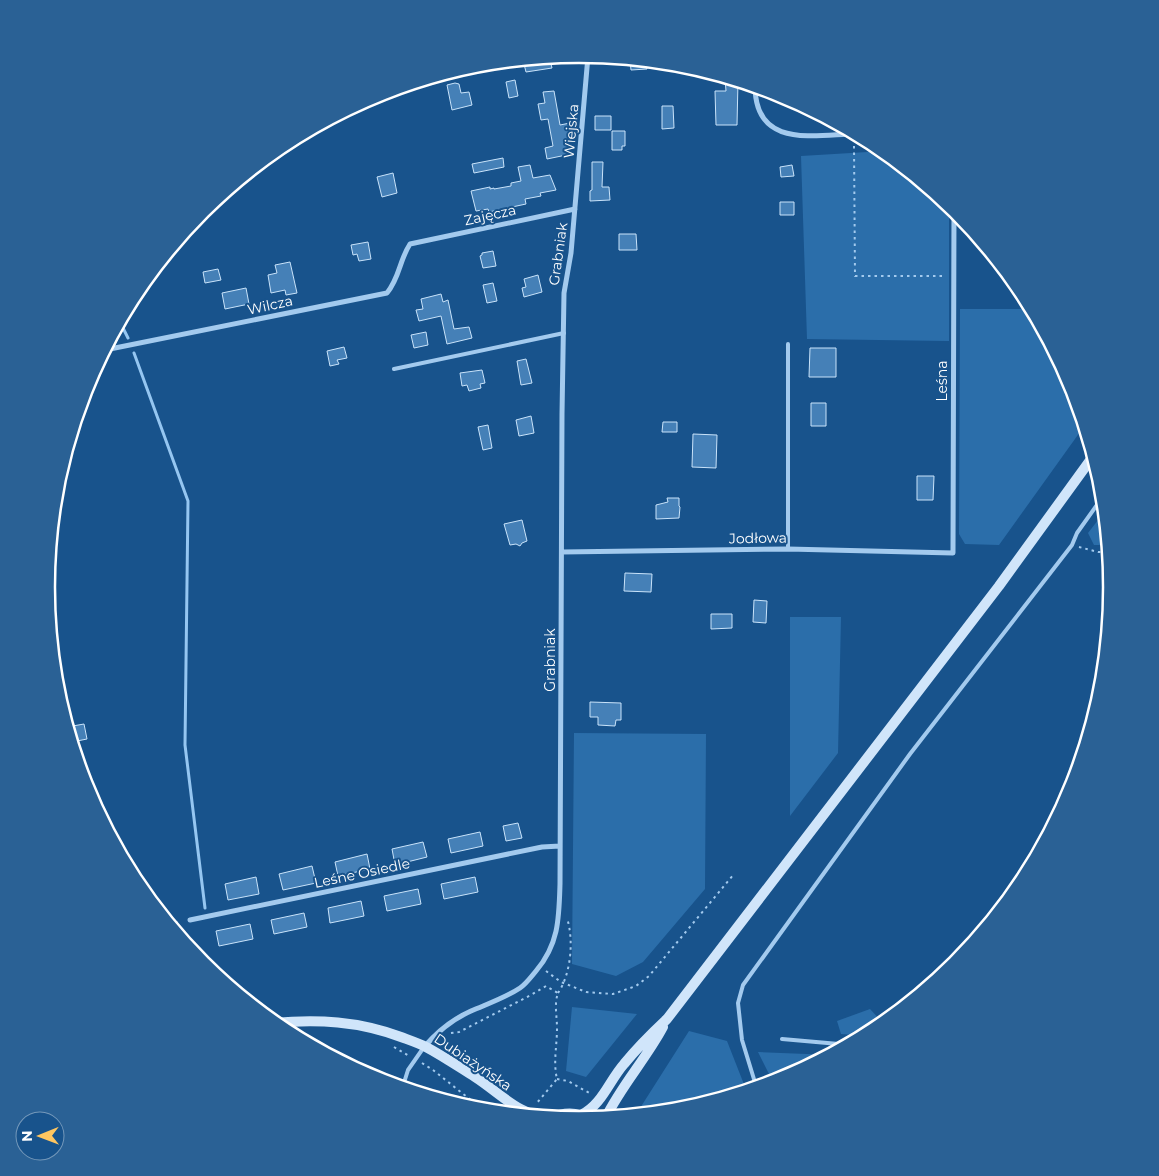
<svg xmlns="http://www.w3.org/2000/svg" width="1159" height="1176" font-family="Montserrat,sans-serif">
  <style>
    .green { fill: #2b6eaa }
    .lines { fill: none; stroke-linecap: round; stroke-linejoin: round }
    .stream { stroke: #95c6f1; stroke-width: 3 }
    .building { fill: #4580b7; stroke: #c9e3fa }
    .path { stroke: #a3caee; stroke-width: 2; stroke-dasharray: 2.5 4; stroke-linecap: butt }
    .lane { stroke: #a3caee; stroke-width: 4 }
    .street { stroke: #a3caee; stroke-width: 5 }
    .secondary { stroke: #d0e5fa; stroke-width: 10 }
    .labels { text-anchor: middle; dominant-baseline: central; stroke-width: 4; stroke-linejoin: round; paint-order: stroke }
    .street-label { font-size: 14px; fill: #fff; stroke: #18538c }
    .rim { fill: none; stroke: #fff; stroke-width: 2.5 }
  </style>
  <rect width="100%" height="100%" fill="#18538c"/>
  <!-- green -->
  <path class="green" d="M884,151l65,54v136l-142,-2 -6,-183z
    M960,309h72l40,75 13,41 -86,120 -34,-1 -6,-10z
    M1105,511l3,34h-14l-6,-12z
    M790,617h51l-3,136 -48,63z
    M574,733l132,1 -1,155 -62,73 -27,14 -44,-12z
    M572,1007l65,7 -51,63 -20,-6z
    M870,1009l14,15 -17,12 -26,-2 -4,-13z
    M689,1031l38,10 20,51 -64,19 -48,5z
    M758,1052l74,3 -49,26 -9,3z"/>
  <g class="lines">
    <!-- stream -->
    <path class="stream" d="M120,322l8,16
      M134,353l54,148 -3,244 20,163
      M212,966l1,8"/>
  </g>
  <!-- building -->
  <path class="building" d="M543,58l1,3 6,-1 2,8 -26,4 -2,-8 6,-1v-3z
    M630,60l16,1 1,8 -16,1z
    M725,78l13,3 -1,44h-21l-1,-34h11z
    M515,80l3,16 -9,2 -3,-16z
    M455,83l4,1 2,9 8,-1 3,13 -20,5 -5,-25z
    M554,91l6,34 10,-2 2,12 -4,1 3,18 -24,5 -2,-11 8,-2 -5,-27 -7,1 -3,-16 7,-1 -2,-11z
    M662,106h11l1,22 -12,1z
    M595,116h16v14h-16z
    M612,131h13v15h-3v4h-10z
    M503,158l1,9 -30,6 -2,-9z
    M592,162h11l-1,25h7l1,13 -20,1v-10l2,-1z
    M530,165l3,13 17,-3 6,15 -16,3 1,3 -16,3 1,5 -37,8 -1,-3 -12,2 -5,-20 19,-4v2l4,-1v1l17,-3v-3l10,-2 -3,-14z
    M792,165l2,11 -13,1 -1,-10z
    M393,173l4,20 -15,4 -5,-20z
    M780,202h14v13h-14z
    M619,234h17l1,16h-18z
    M368,242l3,17 -12,2 -2,-7 -4,1 -2,-10z
    M493,251l3,15 -13,2 -3,-12 2,-1v-2z
    M290,262l7,31 -11,2 -1,-5 -14,3 -3,-18 9,-2 -2,-8z
    M218,269l3,11 -16,3 -2,-11z
    M538,275l4,17 -18,5 -2,-9 4,-1 -2,-8z
    M493,283l4,18 -10,2 -4,-18z
    M246,288l3,16 -24,5 -3,-16z
    M441,294l2,8 5,-2 6,29 15,-2 3,11 -25,6 -6,-28 -22,5 -3,-11 7,-1 -2,-10z
    M426,332l2,13 -14,3 -3,-13z
    M344,347l3,11 -10,2 2,4 -9,2 -3,-15z
    M810,348h26v29h-27z
    M526,359l6,24 -11,2 -4,-24z
    M482,370l3,13 -5,1 1,4 -12,3 -2,-6 -5,1 -2,-13z
    M811,403h15v23h-15z
    M531,416l3,17 -15,3 -3,-16z
    M663,422h14v10h-15z
    M488,425l4,23 -9,2 -5,-23z
    M693,434l24,1 -1,33 -24,-1z
    M917,476h17l-1,24h-16z
    M667,498h12v8l1,1 -1,11 -23,1v-14l12,-3z
    M522,520l5,21 -5,2 -2,3 -4,-2 -6,1 -6,-21z
    M625,573l27,1 -1,18 -27,-1z
    M754,600l13,1 -1,22 -13,-1z
    M711,614h21v14l-21,1z
    M590,702l31,1v17h-5l-1,6 -17,-1v-8h-8z
    M84,724l3,15 -15,3 -5,-15z
    M518,823l4,15 -16,3 -3,-15z
    M480,832l3,14 -32,7 -3,-14z
    M423,842l4,15 -32,8 -3,-16z
    M367,854l3,15 -32,7 -3,-14z
    M312,866l4,17 -33,7 -4,-16z
    M256,877l3,17 -31,6 -3,-16z
    M475,877l3,15 -34,7 -3,-15z
    M418,889l3,15 -34,7 -3,-15z
    M361,901l3,15 -34,7 -2,-15z
    M304,913l3,14 -33,7 -3,-14z
    M250,924l3,15 -34,7 -3,-15z"/>
  <g class="lines">
    <!-- path -->
    <path class="path" d="M854,146l1,130h91
      M1079,547l19,5h11
      M169,924l12,-2
      M546,971l15,11 25,10 27,2 23,-8 13,-10 85,-102
      M558,993c13,-19 16,-53 9,-75
      M451,1033l8,-1 72,-37 15,-9 12,7c-4,11 -1,23 -1,35 0,18 -4,34 0,51l-21,25
      M394,1047l15,9
      M422,1063l11,7 53,42
      M557,1079l11,2 23,13"/>
    <!-- lane -->
    <path class="lane" d="M394,369l170,-36
      M788,549v-205
      M782,1039l68,6
      M402,1089l6,-19 16,-23
      M757,1089l-15,-49 -4,-37 5,-18 167,-231 162,-209 5,-12 27,-38"/>
    <!-- street -->
    <path class="street" d="M755,87c1,61 57,48 100,47
      M105,350l282,-57c13,-16 12,-32 23,-49l165,-35
      M562,552l226,-3 165,4 1,-344
      M190,920l352,-73 18,-1
      M425,1046c13,-15 28,-27 46,-35 16,-7 34,-13 49,-23 6,-4 11,-11 16,-17 23,-27 23,-53 24,-87l2,-470 2,-121 7,-40 17,-197"/>
    <!-- secondary -->
    <path class="secondary" d="M273,1023c45,-4 85,-2 128,14 8,3 17,6 25,10 17,9 33,20 49,30 25,16 45,40 77,41
      M581,1115c21,-10 28,-34 43,-51 13,-16 28,-31 43,-45l332,-433 95,-131
      M550,1118c14,-6 27,-7 40,2
      M605,1119c16,-33 41,-60 58,-92"/>
  </g>
  <g class="labels">
    <!-- street labels -->
    <g class="street-label">
      <text transform="translate(571 131) rotate(-85)">Wiejska</text>
      <text transform="translate(490 215) rotate(-12)">Zajęcza</text>
      <text transform="translate(558 254) rotate(-82)">Grabniak</text>
      <text transform="translate(270 305) rotate(-12)">Wilcza</text>
      <text transform="translate(942 381) rotate(-90)">Leśna</text>
      <text transform="translate(758 538) rotate(-1)">Jodłowa</text>
      <text transform="translate(550 660) rotate(-90)">Grabniak</text>
      <text transform="translate(362 873) rotate(-12)">Leśne Osiedle</text>
      <text transform="translate(473 1062) rotate(34)">Dubiażyńska</text>
    </g>
  </g>
  <!-- crop -->
  <path d="M0 0H1159V1176H0ZM55 587a524 524 0 1 1 1048 0a524 524 0 1 1-1048 0Z" fill="#2a6195" fill-rule="evenodd"/>
  <path class="rim" d="M55 587a524 524 0 1 1 1048 0a524 524 0 1 1-1048 0Z"/>
  <!-- north arrow -->
  <g transform="translate(40 1136) rotate(269)"><circle r="24" fill="#18538c" stroke="#7498ba"/>
  <path d="M0-4L9 19L0 12L-9 19Z" fill="#ffc660"/>
  <text y="-8" font-size="14" font-weight="bold" text-anchor="middle" fill="#ffffff">N</text>
  </g>
</svg>
